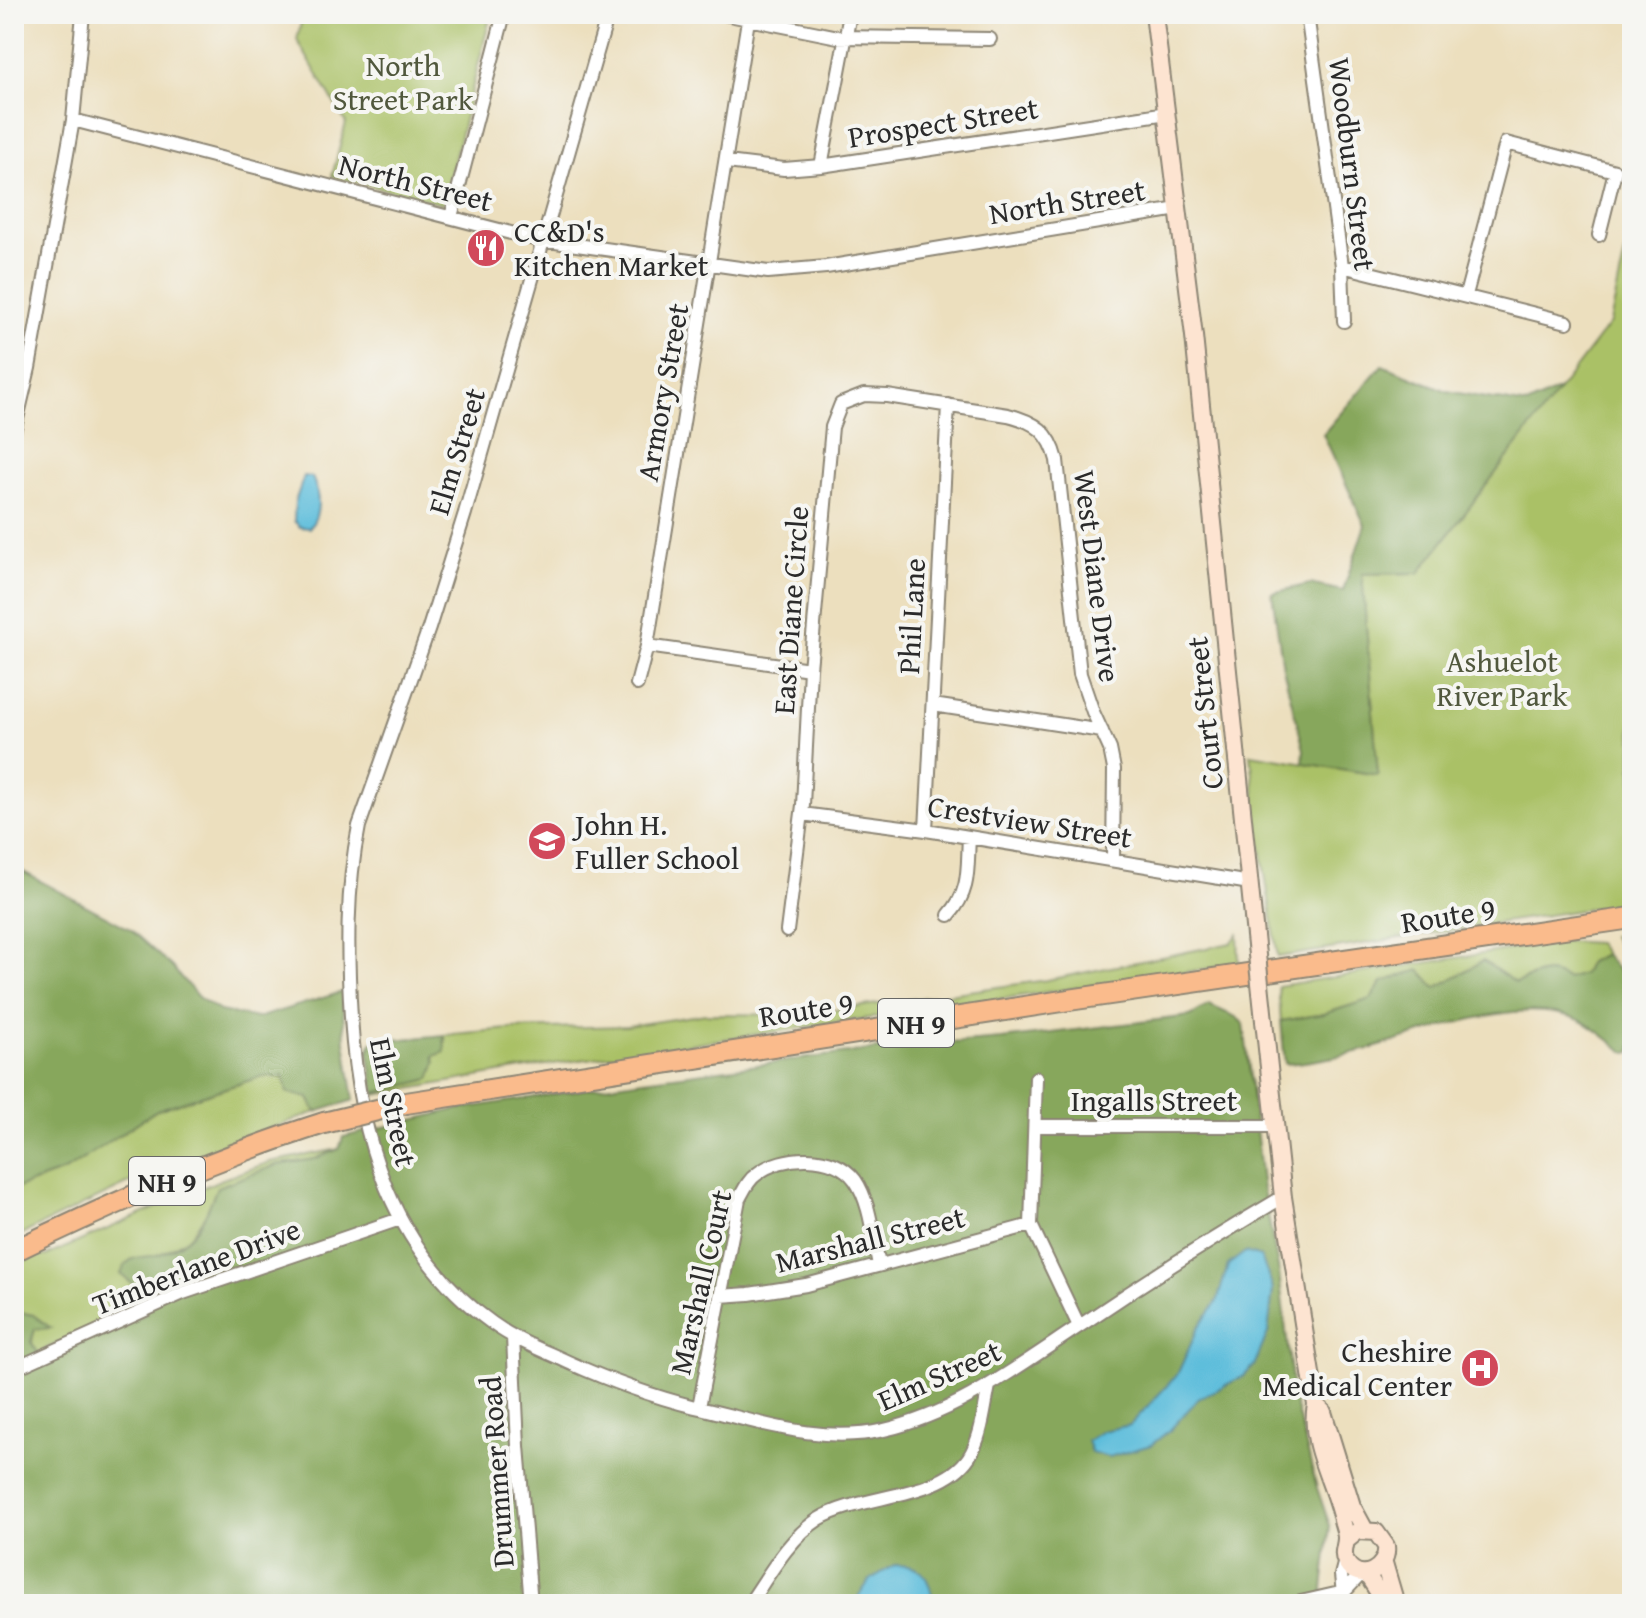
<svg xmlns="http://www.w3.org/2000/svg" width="1646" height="1618" font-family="'Gentium Book Plus',serif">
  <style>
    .green { fill: #aac166; stroke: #6a7648; stroke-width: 2 }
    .forest { fill: #87a75b; stroke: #596943; stroke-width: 2 }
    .water { fill: #5dbddb; stroke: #447483; stroke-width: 2 }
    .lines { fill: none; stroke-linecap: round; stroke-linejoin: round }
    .minor-casing { stroke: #8c8574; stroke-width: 16 }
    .secondary-casing { stroke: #8c8574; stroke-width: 20 }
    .trunk-casing { stroke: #8c8574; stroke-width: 24 }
    .minor { stroke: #fff; stroke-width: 12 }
    .secondary { stroke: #fde4d1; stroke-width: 16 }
    .trunk { stroke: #fabb8c; stroke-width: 20 }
    .secondary-bridge-casing { stroke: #8c8574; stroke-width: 20; stroke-linecap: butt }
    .trunk-bridge-casing { stroke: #8c8574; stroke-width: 24; stroke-linecap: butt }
    .secondary-bridge { stroke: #fde4d1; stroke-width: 16 }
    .trunk-bridge { stroke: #fabb8c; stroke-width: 20 }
    .labels { text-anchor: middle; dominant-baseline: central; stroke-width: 8; stroke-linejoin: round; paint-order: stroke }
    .shield { fill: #f6f6f2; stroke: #686867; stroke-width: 2 }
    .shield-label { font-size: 28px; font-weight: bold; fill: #2b2b2b }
    .park-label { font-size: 30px; fill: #51583d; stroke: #f6f6f2 }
    .street-label { font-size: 30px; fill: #2b2b2b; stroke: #f6f6f2 }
    .poi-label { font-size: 30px; fill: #2b2b2b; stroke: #f6f6f2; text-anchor: start }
  </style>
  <rect width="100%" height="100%" fill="#f6f6f2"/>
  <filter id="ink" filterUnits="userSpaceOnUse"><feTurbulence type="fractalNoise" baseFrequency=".0125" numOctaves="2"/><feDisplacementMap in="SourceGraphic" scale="16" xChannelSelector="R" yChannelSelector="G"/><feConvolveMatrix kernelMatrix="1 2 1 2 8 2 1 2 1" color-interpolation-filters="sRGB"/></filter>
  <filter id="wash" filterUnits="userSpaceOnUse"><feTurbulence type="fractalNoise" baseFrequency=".006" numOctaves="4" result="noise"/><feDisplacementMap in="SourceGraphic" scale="32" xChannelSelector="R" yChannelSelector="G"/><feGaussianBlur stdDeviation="1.8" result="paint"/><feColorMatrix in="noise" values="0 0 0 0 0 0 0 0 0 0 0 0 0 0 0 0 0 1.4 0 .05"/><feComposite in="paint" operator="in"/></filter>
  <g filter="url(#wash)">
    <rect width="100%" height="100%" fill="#ecdfbe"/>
    <!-- green -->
    <path class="green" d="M303,14h188l-48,190 -111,-28 14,-53 -49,-83z
      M1632,221v681l-354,55 -20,-128 -7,-75 127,21 -16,-201 57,-1 191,-250z
      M1238,934l1,30 -700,102 -164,29v-2l55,-14 4,-23 12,-15 -2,-6 65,-6 118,-3 79,-12 94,1 247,-35 184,-37z
      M1632,934v34l-20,-32z
      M1564,941l33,2 8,11 -16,8 -6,12 -16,5c-21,-11 -30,-5 -51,4l-33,-22 -47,27 -54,-6 -11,17 -47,15 -43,7 -3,-35z
      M263,1076l21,1 25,21 7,14 -168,62 -134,64v-49l52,-19 91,-60z
      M339,1149l-24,10 -38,6 -60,22 -11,27 -18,25 -67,36 20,16 3,13 -107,49c-7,-9 -5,-14 -2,-24l14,-1 -16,-13 -19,-4v-45l25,-11 7,1 174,-76 50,-18z"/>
    <!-- forest -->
    <path class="forest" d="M1382,365l65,26 80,14 33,-16 -141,184 -57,1 16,201 -75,-12 1,-13 -21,-82 -11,-75 38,-9 33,7 22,-66 -42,-91z
      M14,867l116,62 42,38 26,30 22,14 37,7 85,-26 3,50 9,58 -38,12 -7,-14 -22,-5 -3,-16 -21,-1 -106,34 -91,60 -52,19z
      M1605,954l27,34v64l-5,1c-16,-10 -33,-28 -50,-34 -62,-24 -149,14 -208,30 -28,7 -56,13 -84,15l-4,-43 43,-7 47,-15 11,-17 38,-12 16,18 47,-27 33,22c22,-8 29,-15 51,-4l16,-5 6,-12z
      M1209,1005l27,12 8,7 19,166 16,82 15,127 23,89 13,38 -7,63 5,15h-1314v-293l19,4 18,13 -16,1 -4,13 12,18 103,-46 -5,-23 -20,-17c8,-21 17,-15 35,-19 9,-2 27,-11 33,-18 14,-13 21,-32 28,-50l60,-22 38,-6 24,-10 4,-12 111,-27 182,-29 250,-33 116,-9 188,-23z
      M444,1035l1,17 -11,4 2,6 -6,17 -55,14 -7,-41 4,-10z"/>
    <!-- water -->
    <path class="water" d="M304,476l8,1c7,16 10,37 -3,51l-9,-1 -6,-6 1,-19z
      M1245,1252l16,5 12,32 -5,44 -14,33 -10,10 -46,23 -28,31 -19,15 -42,12 -18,-5 -4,-11 15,-10 28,-6 47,-50 21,-47 19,-27 11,-36z
      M894,1565c32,0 32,10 41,39h-82l17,-24z"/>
  </g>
  <g filter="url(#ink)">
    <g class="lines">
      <defs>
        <path id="minor" d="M608,14l-143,499 -36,115 -70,198c-13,64 -12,127 -8,191 7,119 40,234 141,306 23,17 50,27 76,39 42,19 83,34 127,45 62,14 125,38 189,23 75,-17 137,-66 200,-107 65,-44 131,-86 199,-126
          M724,14l114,23 152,2
          M1307,14l35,252 2,55
          M73,120l461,119 234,33 58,-5 352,-58
          M727,162l57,7 37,-3 346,-53
          M821,166l29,-152
          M451,217l53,-203
          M1342,266l225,56
          M1466,295l40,-152 109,28 -16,64
          M14,432l15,-64 44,-248 10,-106
          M647,646l163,23
          M637,684l10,-38 102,-632
          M933,705l169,26
          M802,814l124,16 324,53
          M926,830l22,-425
          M949,915c22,-25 18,-46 20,-78
          M787,931l16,-126 7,-136 22,-242 9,-23 23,-9 23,1 121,19c28,7 42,17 49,45l23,214 13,38 17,37 4,20 -1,91
          M1036,1078l-5,147 48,101
          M1035,1126h239
          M720,1296l29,-2 57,-9 225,-60
          M513,1337l5,109 13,158
          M14,1369l169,-76 217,-74
          M699,1407l40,-208c5,-9 9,-19 18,-25 25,-20 78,-22 98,6 16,23 18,59 24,85
          M749,1604c20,-29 40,-66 70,-85 41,-25 122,-20 150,-62 13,-20 15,-48 20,-71
          M1292,1604l52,-12 18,-19
          M1344,1604l-3,-29 4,-15"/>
        <path id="secondary" d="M1154,14l40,322 59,581
          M1264,1021l19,176 33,208c-8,38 18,77 26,115 1,5 4,12 4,18 0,9 -5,15 0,24 13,23 43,7 40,-16l-10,-14 -18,-1 -11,9
          M1316,1405l7,7 29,94 13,24
          M1384,1563l12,41
          M1366,1573l20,31"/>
        <path id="trunk" d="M406,1103l663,-103 563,-82
          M14,1251c101,-49 203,-94 310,-128"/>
      </defs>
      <!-- minor casing -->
      <use href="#minor" class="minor-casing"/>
      <!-- secondary casing -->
      <use href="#secondary" class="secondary-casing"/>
      <!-- trunk casing -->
      <use href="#trunk" class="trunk-casing"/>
      <!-- minor -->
      <use href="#minor" class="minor"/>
      <!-- secondary -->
      <use href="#secondary" class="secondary"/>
      <!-- trunk -->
      <use href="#trunk" class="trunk"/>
      <defs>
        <path id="secondary-bridge" d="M1253,917l11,104"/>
        <path id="trunk-bridge" d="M324,1123l82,-20"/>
      </defs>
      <!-- secondary-bridge casing -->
      <use href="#secondary-bridge" class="secondary-bridge-casing"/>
      <!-- trunk-bridge casing -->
      <use href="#trunk-bridge" class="trunk-bridge-casing"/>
      <!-- secondary-bridge -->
      <use href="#secondary-bridge" class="secondary-bridge"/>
      <!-- trunk-bridge -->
      <use href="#trunk-bridge" class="trunk-bridge"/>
    </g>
  </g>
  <!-- icons -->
  <defs>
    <symbol id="restaurant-disc" viewBox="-11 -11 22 22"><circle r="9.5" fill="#d1495b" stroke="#f6f6f2"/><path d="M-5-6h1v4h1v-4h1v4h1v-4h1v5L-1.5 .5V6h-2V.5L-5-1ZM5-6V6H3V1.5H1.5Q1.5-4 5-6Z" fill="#fff"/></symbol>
    <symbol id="school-disc" viewBox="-11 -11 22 22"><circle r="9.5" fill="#d1495b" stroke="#f6f6f2"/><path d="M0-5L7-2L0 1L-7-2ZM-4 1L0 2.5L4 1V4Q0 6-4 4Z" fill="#fff"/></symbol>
    <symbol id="hospital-disc" viewBox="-11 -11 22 22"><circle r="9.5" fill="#d1495b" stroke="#f6f6f2"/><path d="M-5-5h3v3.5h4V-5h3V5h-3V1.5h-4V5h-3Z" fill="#fff"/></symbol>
  </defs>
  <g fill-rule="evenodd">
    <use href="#restaurant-disc" x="464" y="226" width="44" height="44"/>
    <use href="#school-disc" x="525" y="819" width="44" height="44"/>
    <use href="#hospital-disc" x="1458" y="1346" width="44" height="44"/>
  </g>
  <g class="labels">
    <!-- shield labels -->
    <g class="shield">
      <rect x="878" y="999" width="76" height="48" rx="6"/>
      <rect x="129" y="1157" width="76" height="48" rx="6"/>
    </g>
    <g class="shield-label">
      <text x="916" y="1023">NH 9</text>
      <text x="167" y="1181">NH 9</text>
    </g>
    <!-- park labels -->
    <g class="park-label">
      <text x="403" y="65">North<tspan x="403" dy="34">Street Park</tspan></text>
      <text x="1502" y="661">Ashuelot<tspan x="1502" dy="34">River Park</tspan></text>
    </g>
    <!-- street labels -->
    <g class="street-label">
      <text transform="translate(943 122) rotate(-9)">Prospect Street</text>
      <text transform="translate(1353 164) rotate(83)">Woodburn Street</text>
      <text transform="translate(416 182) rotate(14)">North Street</text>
      <text transform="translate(1067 201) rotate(-9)">North Street</text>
      <text transform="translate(662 392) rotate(-80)">Armory Street</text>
      <text transform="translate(456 451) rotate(-73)">Elm Street</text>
      <text transform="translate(1098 576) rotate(83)">West Diane Drive</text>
      <text transform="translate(790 610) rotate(-86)">East Diane Circle</text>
      <text transform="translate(911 616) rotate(-87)">Phil Lane</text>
      <text transform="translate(1204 713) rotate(-96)">Court Street</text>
      <text transform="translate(1030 821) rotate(9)">Crestview Street</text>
      <text transform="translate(1448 915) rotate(-9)">Route 9</text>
      <text transform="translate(806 1009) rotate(-9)">Route 9</text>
      <text x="1154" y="1100">Ingalls Street</text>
      <text transform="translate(394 1102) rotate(78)">Elm Street</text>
      <text transform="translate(870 1239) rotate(-14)">Marshall Street</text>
      <text transform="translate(196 1266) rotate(-21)">Timberlane Drive</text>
      <text transform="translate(700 1282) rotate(-77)">Marshall Court</text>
      <text transform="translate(939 1375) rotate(-24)">Elm Street</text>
      <text transform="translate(496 1472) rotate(-94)">Drummer Road</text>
    </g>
    <!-- poi labels -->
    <g class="poi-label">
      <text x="514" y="231">CC&amp;D's<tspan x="514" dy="34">Kitchen Market</tspan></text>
      <text x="575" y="824">John H.<tspan x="575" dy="34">Fuller School</tspan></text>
      <text x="1452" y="1351" text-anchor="end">Cheshire<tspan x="1452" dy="34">Medical Center</tspan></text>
    </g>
  </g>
  <!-- margin -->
  <rect width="1646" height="1618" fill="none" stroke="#f6f6f2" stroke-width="48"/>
</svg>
